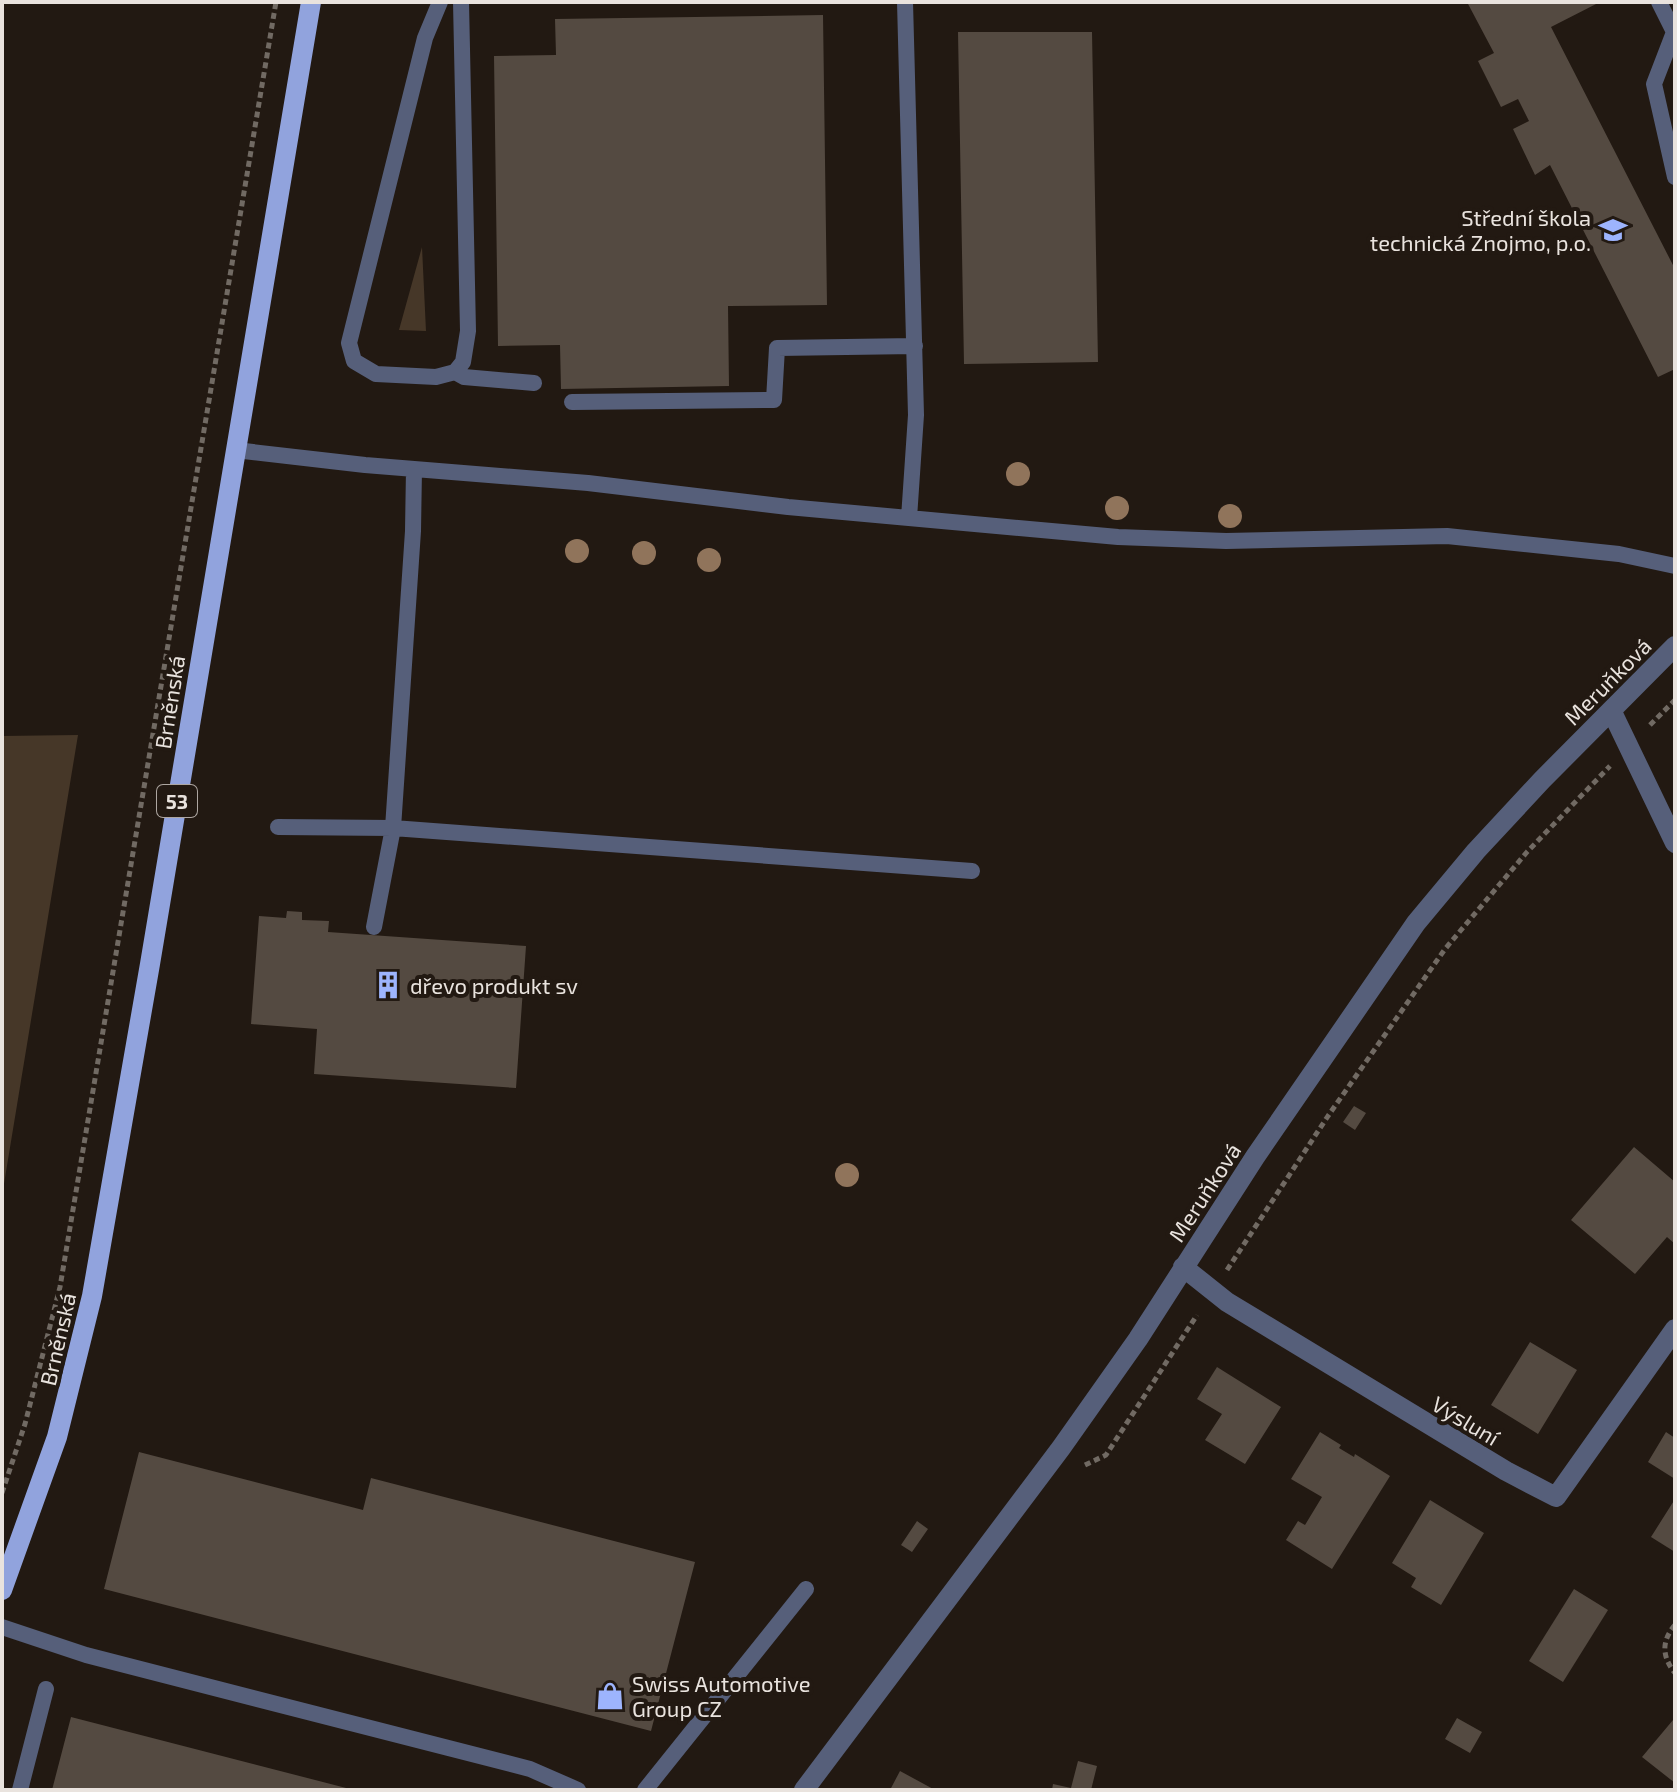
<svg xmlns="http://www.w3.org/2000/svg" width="1677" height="1792" font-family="'Exo 2',sans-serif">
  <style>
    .green { fill: #463728 }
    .building { fill: #544a41 }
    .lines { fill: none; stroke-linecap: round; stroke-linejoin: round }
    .path { stroke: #716a63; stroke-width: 5; stroke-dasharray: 6 4; stroke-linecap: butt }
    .lane { stroke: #565f7a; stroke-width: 16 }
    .street { stroke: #565f7a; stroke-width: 20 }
    .primary { stroke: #91a3dd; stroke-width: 20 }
    .tree { fill: #90745b }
    .labels { text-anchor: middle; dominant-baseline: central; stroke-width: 8; stroke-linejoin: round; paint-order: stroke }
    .shield { fill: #221912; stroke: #ada6a1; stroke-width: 2 }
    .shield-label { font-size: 20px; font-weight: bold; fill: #e9e3de }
    .poi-label { font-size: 22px; fill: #e9e3de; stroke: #221912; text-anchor: start }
    .street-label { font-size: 22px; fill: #e9e3de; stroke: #221912 }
  </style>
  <rect width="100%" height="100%" fill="#221912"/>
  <!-- green -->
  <path class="green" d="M422,247l4,84 -27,-1z
    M78,735l-76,461v-460z"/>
  <!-- building -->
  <path class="building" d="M1467,2h133l-49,25 124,242v100l-17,8 -108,-212 -15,10 -22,-46 16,-8 -11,-22 -17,8 -23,-46 16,-8z
    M823,15l4,290 -99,1 1,80 -168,3 -1,-44 -62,1 -4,-290 62,-1 -1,-36z
    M958,32h134l6,330 -134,2z
    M287,911l15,1v8l27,1 -1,11 198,14 -10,142 -202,-14 3,-45 -66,-5 8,-108 27,2z
    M1354,1106l12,7 -11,17 -12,-8z
    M1634,1147l41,35v62l-8,-7 -32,37 -64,-54z
    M1530,1342l47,28 -39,64 -47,-29z
    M1217,1367l64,40 -36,57 -40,-24 17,-26 -25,-15z
    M1320,1432l21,13 -2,3 15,9 1,-3 35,22 -58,93 -46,-29 12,-19 7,4 17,-28 -31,-18z
    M1666,1432l9,6v41l-27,-17z
    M139,1452l224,58 8,-32 324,84 -44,169 -547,-142z
    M1675,1499v53l-24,-15z
    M1430,1500l54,33 -43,72 -30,-18 5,-9 -24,-15z
    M917,1521l11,8 -16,23 -11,-7z
    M1574,1589l34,21 -45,72 -34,-21z
    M71,1717l279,72 -1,1h-297z
    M1457,1718l25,14 -12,21 -25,-14z
    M1673,1720l2,2v61l-33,-26z
    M1078,1761l19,5 -6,24h-39l1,-6 18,4z
    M900,1771l35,19h-45z"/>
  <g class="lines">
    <!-- path -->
    <path class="path" d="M1650,725l25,-25
      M1227,1270l101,-154 117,-167 82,-97 83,-86
      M1085,1465l21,-10 91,-140
      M2,1493l23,-69 35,-137 216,-1285
      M1675,1625c-14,16 -13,32 0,48"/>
    <!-- lane -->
    <path class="lane" d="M440,2l-15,36 -76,305 5,18 22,13 60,3 19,-5 8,-10 5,-31 -7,-329
      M905,2l11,413 -7,103
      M1659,2l15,30 -20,52 21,93
      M455,372l9,5 70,6
      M572,402l202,-2 3,-52 138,-2
      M235,450l130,15 223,18 200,24 330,30 108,4 221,-5 172,18 56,12
      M278,827l115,1 579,43
      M374,927l19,-99 20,-297 1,-62
      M2,1627l84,28 444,114 48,21
      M20,1790l26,-101
      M645,1790l161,-201"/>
    <!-- street -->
    <path class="street" d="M1612,712l63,131
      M1183,1267l44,35 279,169 50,26 119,-168
      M804,1790l257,-342 77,-109 117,-182 161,-234 60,-72 66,-71 133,-134"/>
    <!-- primary -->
    <path class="primary" d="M2,1590l55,-153 35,-141 58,-332 161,-962"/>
  </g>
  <!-- trees -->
  <g class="tree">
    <circle cx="1018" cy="474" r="12"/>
    <circle cx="1117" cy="508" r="12"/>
    <circle cx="1230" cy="516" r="12"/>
    <circle cx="577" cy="551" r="12"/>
    <circle cx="644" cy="553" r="12"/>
    <circle cx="709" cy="560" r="12"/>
    <circle cx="847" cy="1175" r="12"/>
  </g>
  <!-- icons -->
  <defs>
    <symbol id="school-bare" viewBox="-9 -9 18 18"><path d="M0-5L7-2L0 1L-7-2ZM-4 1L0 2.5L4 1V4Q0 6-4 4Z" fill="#9db4fd" stroke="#221912" stroke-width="2.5" paint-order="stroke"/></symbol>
    <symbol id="building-bare" viewBox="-9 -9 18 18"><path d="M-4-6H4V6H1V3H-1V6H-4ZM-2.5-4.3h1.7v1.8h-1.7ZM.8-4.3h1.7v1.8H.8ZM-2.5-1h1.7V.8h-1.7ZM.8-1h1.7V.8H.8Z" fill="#9db4fd" stroke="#221912" stroke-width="2.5" paint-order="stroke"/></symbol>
    <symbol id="shop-bare" viewBox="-9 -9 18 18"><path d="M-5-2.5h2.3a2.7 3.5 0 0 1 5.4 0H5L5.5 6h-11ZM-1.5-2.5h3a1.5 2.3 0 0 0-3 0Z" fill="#9db4fd" stroke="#221912" stroke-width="2.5" paint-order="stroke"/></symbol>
  </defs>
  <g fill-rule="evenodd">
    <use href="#school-bare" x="1593" y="210" width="40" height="40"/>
    <use href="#building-bare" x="368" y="965" width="40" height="40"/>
    <use href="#shop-bare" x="590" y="1676" width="40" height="40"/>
  </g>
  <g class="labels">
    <!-- shield labels -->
    <rect class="shield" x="157" y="785" width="40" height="32" rx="6"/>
    <g class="shield-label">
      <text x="177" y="801">53</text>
    </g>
    <!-- poi labels -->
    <g class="poi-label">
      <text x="1591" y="217" text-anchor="end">Střední škola<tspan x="1591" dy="25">technická Znojmo, p.o.</tspan></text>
      <text x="410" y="985">dřevo produkt sv</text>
      <text x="632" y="1683">Swiss Automotive<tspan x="632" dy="25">Group CZ</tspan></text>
    </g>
    <!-- street labels -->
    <g class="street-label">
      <text transform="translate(1607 681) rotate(-45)">Meruňková</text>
      <text transform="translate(169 702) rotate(-81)">Brněnská</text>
      <text transform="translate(1204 1192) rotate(-57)">Meruňková</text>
      <text transform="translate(57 1339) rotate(-77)">Brněnská</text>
      <text transform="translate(1466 1420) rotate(31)">Výsluní</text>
    </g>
  </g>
  <!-- border -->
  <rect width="1677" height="1792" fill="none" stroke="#e9e3de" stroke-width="8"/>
</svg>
